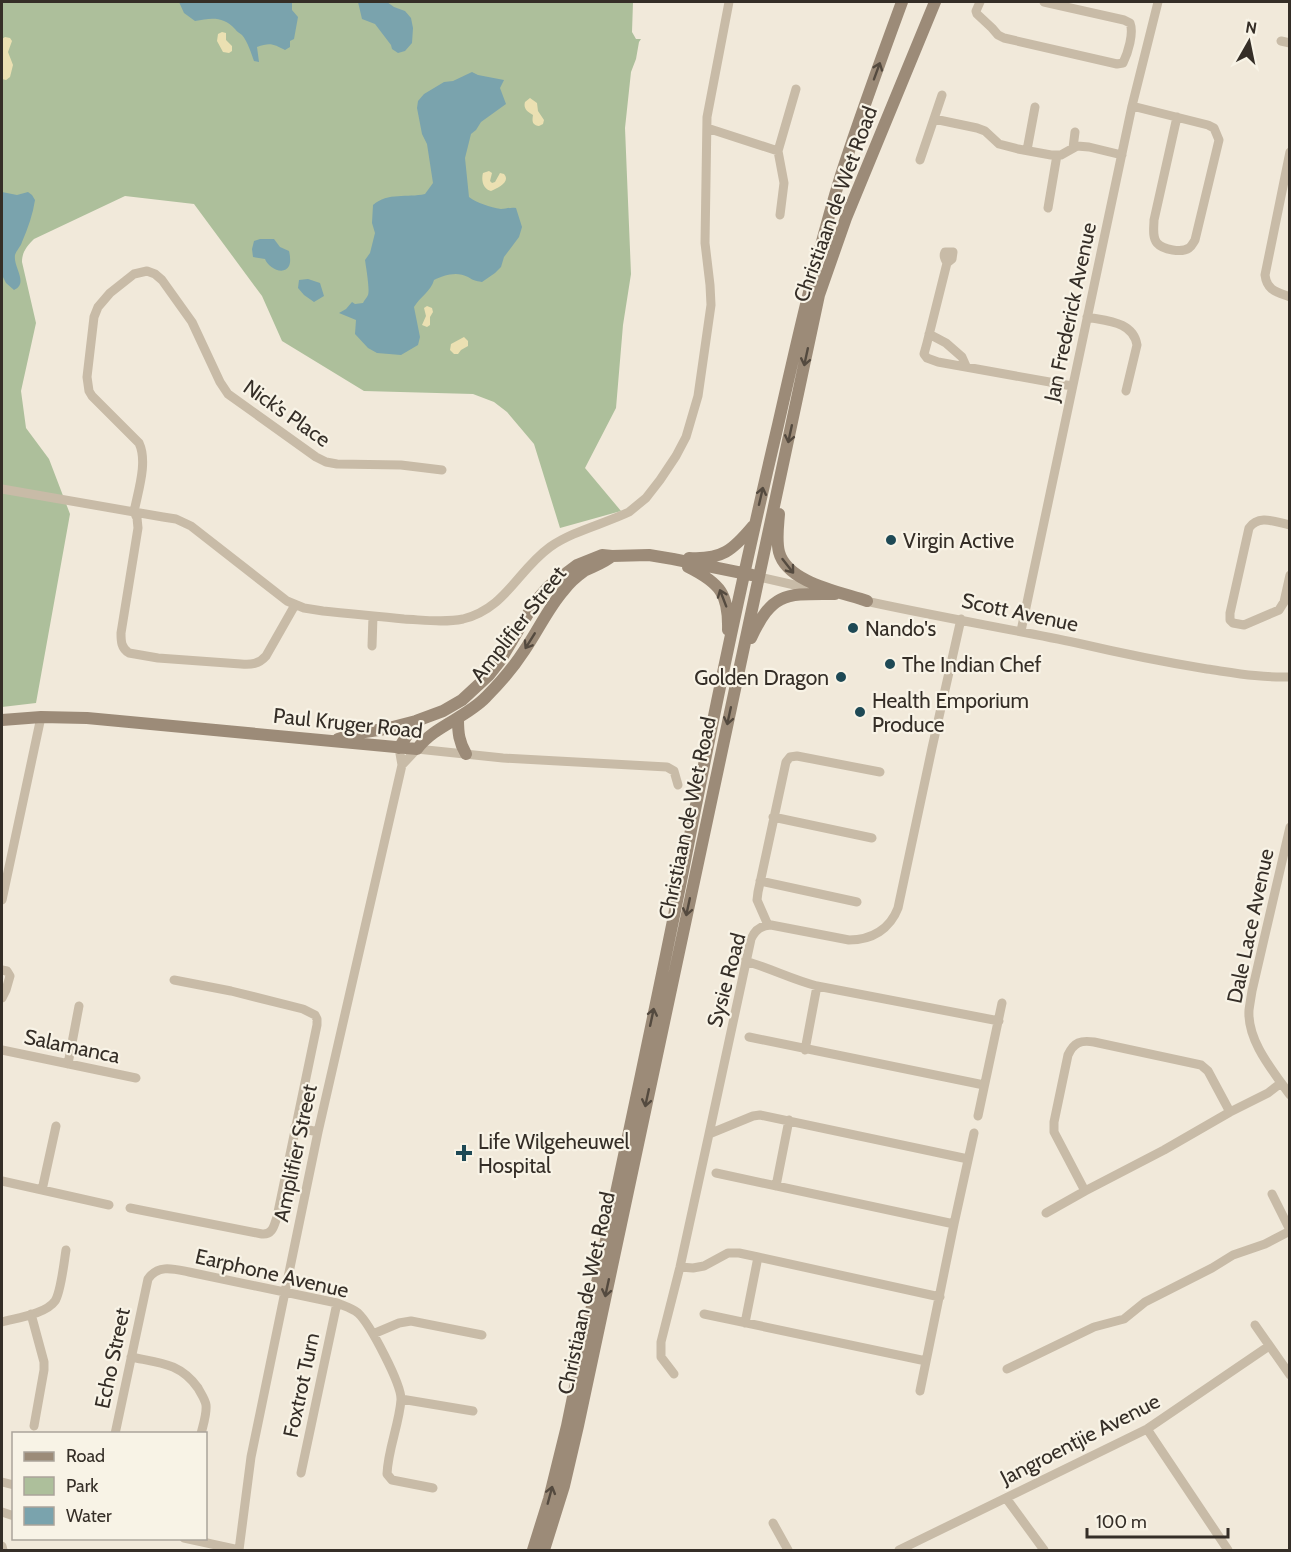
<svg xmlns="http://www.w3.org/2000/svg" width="1291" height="1552" font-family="Cabin,sans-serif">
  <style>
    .green { fill: #adbf9b }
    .sand { fill: #ebe0b2 }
    .water { fill: #7aa3ad }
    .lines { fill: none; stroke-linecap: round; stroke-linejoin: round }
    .street { stroke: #c8bba7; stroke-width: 9 }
    .secondary { stroke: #9c8b78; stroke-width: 12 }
    .oneway { stroke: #544a3f }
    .poi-dot { fill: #1e4955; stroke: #f8f3e6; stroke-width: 2 }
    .labels { text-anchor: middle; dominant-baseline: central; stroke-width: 4.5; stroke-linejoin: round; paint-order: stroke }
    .street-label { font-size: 21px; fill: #352e27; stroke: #f8f3e6 }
    .poi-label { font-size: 21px; fill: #352e27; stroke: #f8f3e6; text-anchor: start }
  </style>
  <rect width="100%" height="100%" fill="#f1e9da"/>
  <!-- green -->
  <path class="green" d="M2,2h631l-1,30 4,7h5l-2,3 -3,17 -5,13 -6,56 6,146 -8,51 -7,83 -31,60 36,43 -61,17 -26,-84 -27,-32 -13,-10 -21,-8 -109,-3 -82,-50 -20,-45 -68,-92 -69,-8 -91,43c-7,7 -12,13 -12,23l14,61 -15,68 5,37 23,31 21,55 -34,189 -34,4z"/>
  <!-- sand -->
  <path class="sand" d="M222,32l4,1v7l6,6v5l-3,2 -6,-1 -6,-11 1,-7z
    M5,37l5,1 2,3 -4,11 5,13 -3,12 -4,3 -4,-1v-40z
    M530,98l7,5 1,8 6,9 -1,4 -4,2c-7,-1 -7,-5 -6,-11 -5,-3 -10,-6 -8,-13z
    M489,171l3,2 -2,8 2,2 3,-1 5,-9 4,1c7,8 -6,14 -13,17 -8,-2 -10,-11 -8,-18z
    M427,306l5,2 1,4 -3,5v8l-3,2 -5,-2 4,-9 -2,-8z
    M464,337l4,4v5l-7,4 -3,4h-4l-4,-4 1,-6z"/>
  <!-- water -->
  <path class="water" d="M179,2h113v8l6,7 -4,22 -4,2v6l-5,3c-11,-6 -15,-8 -28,-3l2,15 -5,-1c-3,-8 -6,-19 -12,-26 -2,-2 -5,-3 -7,-6 -12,-13 -24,-11 -40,-8l-11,-8z
    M358,2h29l7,5 11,4 6,7 2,10 -1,15 -7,8 -7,2 -6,-4 -1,-4 -16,-21 -13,-5z
    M472,72l6,3 26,5 -4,8 6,16 -25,18 -5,8 -5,4 -6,24 4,39c8,6 21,10 32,12 5,0 9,-2 15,-1l6,19 -3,10 -15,20 -3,10 -6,6 -13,9c-7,-1 -9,-2 -14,-5 -11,-6 -24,-2 -34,3 -3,11 -14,17 -20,27l6,30 -2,8 -17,10 -24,-2 -9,-5 -13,-14 1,-14 -17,-7 7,-4 6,-7 3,2 8,-1c1,-3 4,-5 5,-8 2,-5 -2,-28 -3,-35l5,-7 5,-20 -3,-10 1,-18c15,-13 34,-7 52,-11l8,-11 -6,-39 -5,-10 -5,-26 1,-7 6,-7 20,-12 9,-1z
    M2,192l15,3 11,-3 4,3 3,5c-2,14 -7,28 -13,42 -1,4 -6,9 -7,13 -2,12 14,28 -1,35l-8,-7 -4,-8z
    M260,239h14l6,8 9,4c1,4 2,11 0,15 -5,10 -21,2 -24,-7l-12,-2 -1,-8 2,-8z
    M308,279l12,4 4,13 -10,6 -10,-7 -6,-7 1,-8z"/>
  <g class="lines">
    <!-- street -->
    <path class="street" d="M980,2l-4,9 1,3 15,14 6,7 6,3 113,26 6,-1c5,-10 11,-30 7,-40l-6,-3 -80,-18
      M1281,41l9,2
      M1132,106l76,19 6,3 5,12 -24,100c-2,3 -3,6 -6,8 -7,5 -26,2 -32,-5 -5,-6 -3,-16 -3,-23l23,-103
      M934,119l43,9 8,3 14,13 19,5 33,6h10l16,-9 12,1 33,8
      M707,128l71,23 18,-62
      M1073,148l2,-16
      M1027,150l8,-43
      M778,151l6,32 -4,32
      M1290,152l-25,123c2,16 12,17 25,22
      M920,160l22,-65
      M1048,208l9,-53
      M947,263l5,-4 1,-7h-8c-2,4 0,7 2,11l-20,80 -3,11 3,4 11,4 134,24
      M1087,317c19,4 46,4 50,28l-11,46
      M929,334l17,9 16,14 4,9
      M2,489l161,28 13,2 15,7 96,75 17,7 19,3c27,3 54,5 81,8 20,1 40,4 59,0 43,-11 54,-48 87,-72 23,-16 54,-23 79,-35l17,-14 14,-18 16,-24 10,-19 12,-41 13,-91 -1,-20 -5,-42 2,-126 22,-115
      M134,512c4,-21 14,-50 5,-69l-47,-47 -3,-5 -2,-14 7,-60 4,-10 12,-14 24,-19 13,-3 8,3 7,6 30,42 28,60 8,12 88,63 10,5 11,2 64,1 41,5
      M134,512l3,6 1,10 -17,105c0,8 0,15 8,20l29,5 83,6c10,1 18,0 25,-8l29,-51
      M1290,525c-15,-3 -31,-11 -41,3l-19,85v7l3,3 11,2 35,-15 5,-8 6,-27
      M759,577l62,14
      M861,600c72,16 144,28 216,43 43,10 87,19 130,26 28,4 55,9 83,8
      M1021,631l111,-525 26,-104
      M372,646l1,-30
      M402,765l15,-16 86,9 164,9 7,4 4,14
      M773,817l99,21
      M1290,827l-38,164c-1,6 -2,12 -3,19 -2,31 24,61 41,85
      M760,881l97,21
      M2,900l39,-183
      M768,925l-11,-25 1,-8 28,-130 4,-5 7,-1 83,16
      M745,961c25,7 48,19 72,25l182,35
      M2,970l5,1 3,5 -4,14 -4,8
      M749,1037l235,48
      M2,1050l134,28
      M805,1050l12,-64
      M68,1064l11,-58
      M1230,1112l-66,38 -79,41 -31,-59v-10l14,-67c6,-13 13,-15 26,-13l107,23 7,6 22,41 38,-19 13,-10
      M978,1116l24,-113
      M295,1127l23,5
      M709,1134l44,-18 7,-1 208,44
      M716,1173l238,51
      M2,1181l107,24
      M776,1186l13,-66
      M42,1190l14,-64
      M1272,1194l18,36
      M130,1208l132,26c11,1 12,-9 15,-17l40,-192v-6l-2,-4 -12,-6 -72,-18 -57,-11
      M1046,1213l39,-22
      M758,1257l182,40
      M680,1267l13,1 11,-2 24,-13h11l19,4 -13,66
      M31,1314l13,48v8l-10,56
      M704,1314l222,47
      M2,1322c14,-4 44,-8 53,-21 6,-9 9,-39 11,-51
      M1255,1325l35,50
      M373,1334l26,-11 12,-2 71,14
      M131,1357c29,6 49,6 67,31 3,6 7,11 8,17 1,9 -3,20 -5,29
      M1007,1369l87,-42 30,-8 21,-17 67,-34 21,-13 32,-11 25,-13
      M674,1374l-13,-17v-15l19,-75 29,-133 42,-195c4,-9 10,-14 20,-14l78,15c23,0 41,-11 49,-32l34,-160 29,-129
      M920,1391l34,-167 20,-91
      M401,1399l72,12
      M1147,1429l81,121
      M115,1434l33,-155c10,-15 26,-10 41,-7l148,31c7,3 15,5 21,10 12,11 44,72 43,87 -2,25 -13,49 -14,74l5,6 41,8
      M301,1473l36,-170
      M2,1482l12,3
      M1006,1498l38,52
      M2,1512l12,4
      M773,1523l15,27
      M184,1538l55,12
      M2,1546l1,4
      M239,1550l12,-93 34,-165 33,-160 84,-367 -3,-17
      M899,1550l248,-121 122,-83"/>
    <!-- secondary -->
    <path class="secondary" d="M779,514c-1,13 -3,26 0,38 8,31 62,40 88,49
      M689,558c33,2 44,-8 64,-32
      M688,567c32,16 41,27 40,63
      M751,638c22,-47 35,-44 84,-44
      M458,719c0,14 1,23 8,35
      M2,720l39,-3 46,1 330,31c17,-23 49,-31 69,-52 14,-14 27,-29 38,-46 14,-20 24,-43 40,-61 5,-7 13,-14 20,-19 10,-5 20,-8 28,-15
      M338,739l20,-6 27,-4 31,-8 27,-10 19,-11 27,-25 11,-14 35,-59 14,-16 28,-21 25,-10 10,1 37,-1 24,4 79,16
      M399,748l17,-27
      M533,1550l16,-51 18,-73c38,-185 79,-369 116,-555 29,-149 60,-298 95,-446 19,-84 38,-168 63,-250 19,-58 40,-116 61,-173
      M544,1550l20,-64 14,-60 241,-1131 27,-77 89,-216"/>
  </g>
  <!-- one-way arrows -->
  <defs><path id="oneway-shaft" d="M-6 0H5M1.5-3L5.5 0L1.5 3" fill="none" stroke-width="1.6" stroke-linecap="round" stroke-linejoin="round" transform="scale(1.5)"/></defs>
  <g class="oneway">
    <use href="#oneway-shaft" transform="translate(877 71) rotate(-70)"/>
    <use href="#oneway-shaft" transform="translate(806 357) rotate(102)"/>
    <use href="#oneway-shaft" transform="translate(790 434) rotate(102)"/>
    <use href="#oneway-shaft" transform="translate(761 496) rotate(-77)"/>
    <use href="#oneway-shaft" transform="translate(788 566) rotate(52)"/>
    <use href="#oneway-shaft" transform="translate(723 598) rotate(-111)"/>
    <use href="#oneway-shaft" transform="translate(530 641) rotate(122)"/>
    <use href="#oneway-shaft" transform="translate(729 716) rotate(102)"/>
    <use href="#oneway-shaft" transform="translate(688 907) rotate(102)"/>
    <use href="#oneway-shaft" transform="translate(652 1017) rotate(-78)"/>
    <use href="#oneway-shaft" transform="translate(647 1098) rotate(102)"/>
    <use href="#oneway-shaft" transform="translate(607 1288) rotate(102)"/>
    <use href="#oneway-shaft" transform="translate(550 1495) rotate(-75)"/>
  </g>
  <!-- markers -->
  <g class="poi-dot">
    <circle cx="891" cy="540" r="6"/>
    <circle cx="853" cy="628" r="6"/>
    <circle cx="890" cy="664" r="6"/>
    <circle cx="841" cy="677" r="6"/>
    <circle cx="860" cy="712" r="6"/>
    <path d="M461 1144h6v6h6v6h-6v6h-6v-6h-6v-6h6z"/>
  </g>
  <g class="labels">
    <!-- street labels -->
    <g class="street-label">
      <text transform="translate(835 204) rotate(-70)">Christiaan de Wet Road</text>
      <text transform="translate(1070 312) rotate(-78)">Jan Frederick Avenue</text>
      <text transform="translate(287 413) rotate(35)">Nick’s Place</text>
      <text transform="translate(1020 612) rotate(12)">Scott Avenue</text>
      <text transform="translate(518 624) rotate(-52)">Amplifier Street</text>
      <text transform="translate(348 723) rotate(6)">Paul Kruger Road</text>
      <text transform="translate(687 818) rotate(-78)">Christiaan de Wet Road</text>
      <text transform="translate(1250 926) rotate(-78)">Dale Lace Avenue</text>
      <text transform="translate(726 980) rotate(-75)">Sysie Road</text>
      <text transform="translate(72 1046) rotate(12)">Salamanca</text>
      <text transform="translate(295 1153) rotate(-78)">Amplifier Street</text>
      <text transform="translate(272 1273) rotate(13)">Earphone Avenue</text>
      <text transform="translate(586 1293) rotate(-78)">Christiaan de Wet Road</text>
      <text transform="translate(112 1358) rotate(-78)">Echo Street</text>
      <text transform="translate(301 1385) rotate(-78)">Foxtrot Turn</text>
      <text transform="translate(1080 1439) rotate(-27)">Jangroentjie Avenue</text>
    </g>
    <!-- poi labels -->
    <g class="poi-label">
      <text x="903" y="540">Virgin Active</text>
      <text x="865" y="628">Nando's</text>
      <text x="902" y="664">The Indian Chef</text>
      <text x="829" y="677" text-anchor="end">Golden Dragon</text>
      <text x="872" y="700">Health Emporium<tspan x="872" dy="24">Produce</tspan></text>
      <text x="478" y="1141">Life Wilgeheuwel<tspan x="478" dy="24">Hospital</tspan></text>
    </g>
  </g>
  <!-- border -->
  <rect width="1291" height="1552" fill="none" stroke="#352e27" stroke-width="6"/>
  <!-- legend -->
  <rect x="12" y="1432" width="195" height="108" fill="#f8f3e6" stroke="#aaa49a" stroke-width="1.5"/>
  <rect x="24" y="1452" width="30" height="9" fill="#9c8b78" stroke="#aaa49a" stroke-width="1.5"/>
  <text x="66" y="1462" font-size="18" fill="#352e27">Road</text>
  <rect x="24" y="1477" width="30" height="18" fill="#adbf9b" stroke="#aaa49a" stroke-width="1.5"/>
  <text x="66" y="1492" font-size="18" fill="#352e27">Park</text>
  <rect x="24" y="1507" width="30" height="18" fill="#7aa3ad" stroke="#aaa49a" stroke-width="1.5"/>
  <text x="66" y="1522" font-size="18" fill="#352e27">Water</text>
  <!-- north arrow -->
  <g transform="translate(1249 42) rotate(9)" stroke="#f8f3e6" stroke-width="4.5" paint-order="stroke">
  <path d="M0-4.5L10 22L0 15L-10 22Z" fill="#352e27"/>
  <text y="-9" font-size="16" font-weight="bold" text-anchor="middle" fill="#352e27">N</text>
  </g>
  <!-- scale -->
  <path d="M1087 1528v9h141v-9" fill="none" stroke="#352e27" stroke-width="3"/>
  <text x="1096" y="1528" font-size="18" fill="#352e27" stroke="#f8f3e6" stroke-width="4.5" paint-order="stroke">100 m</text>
</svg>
